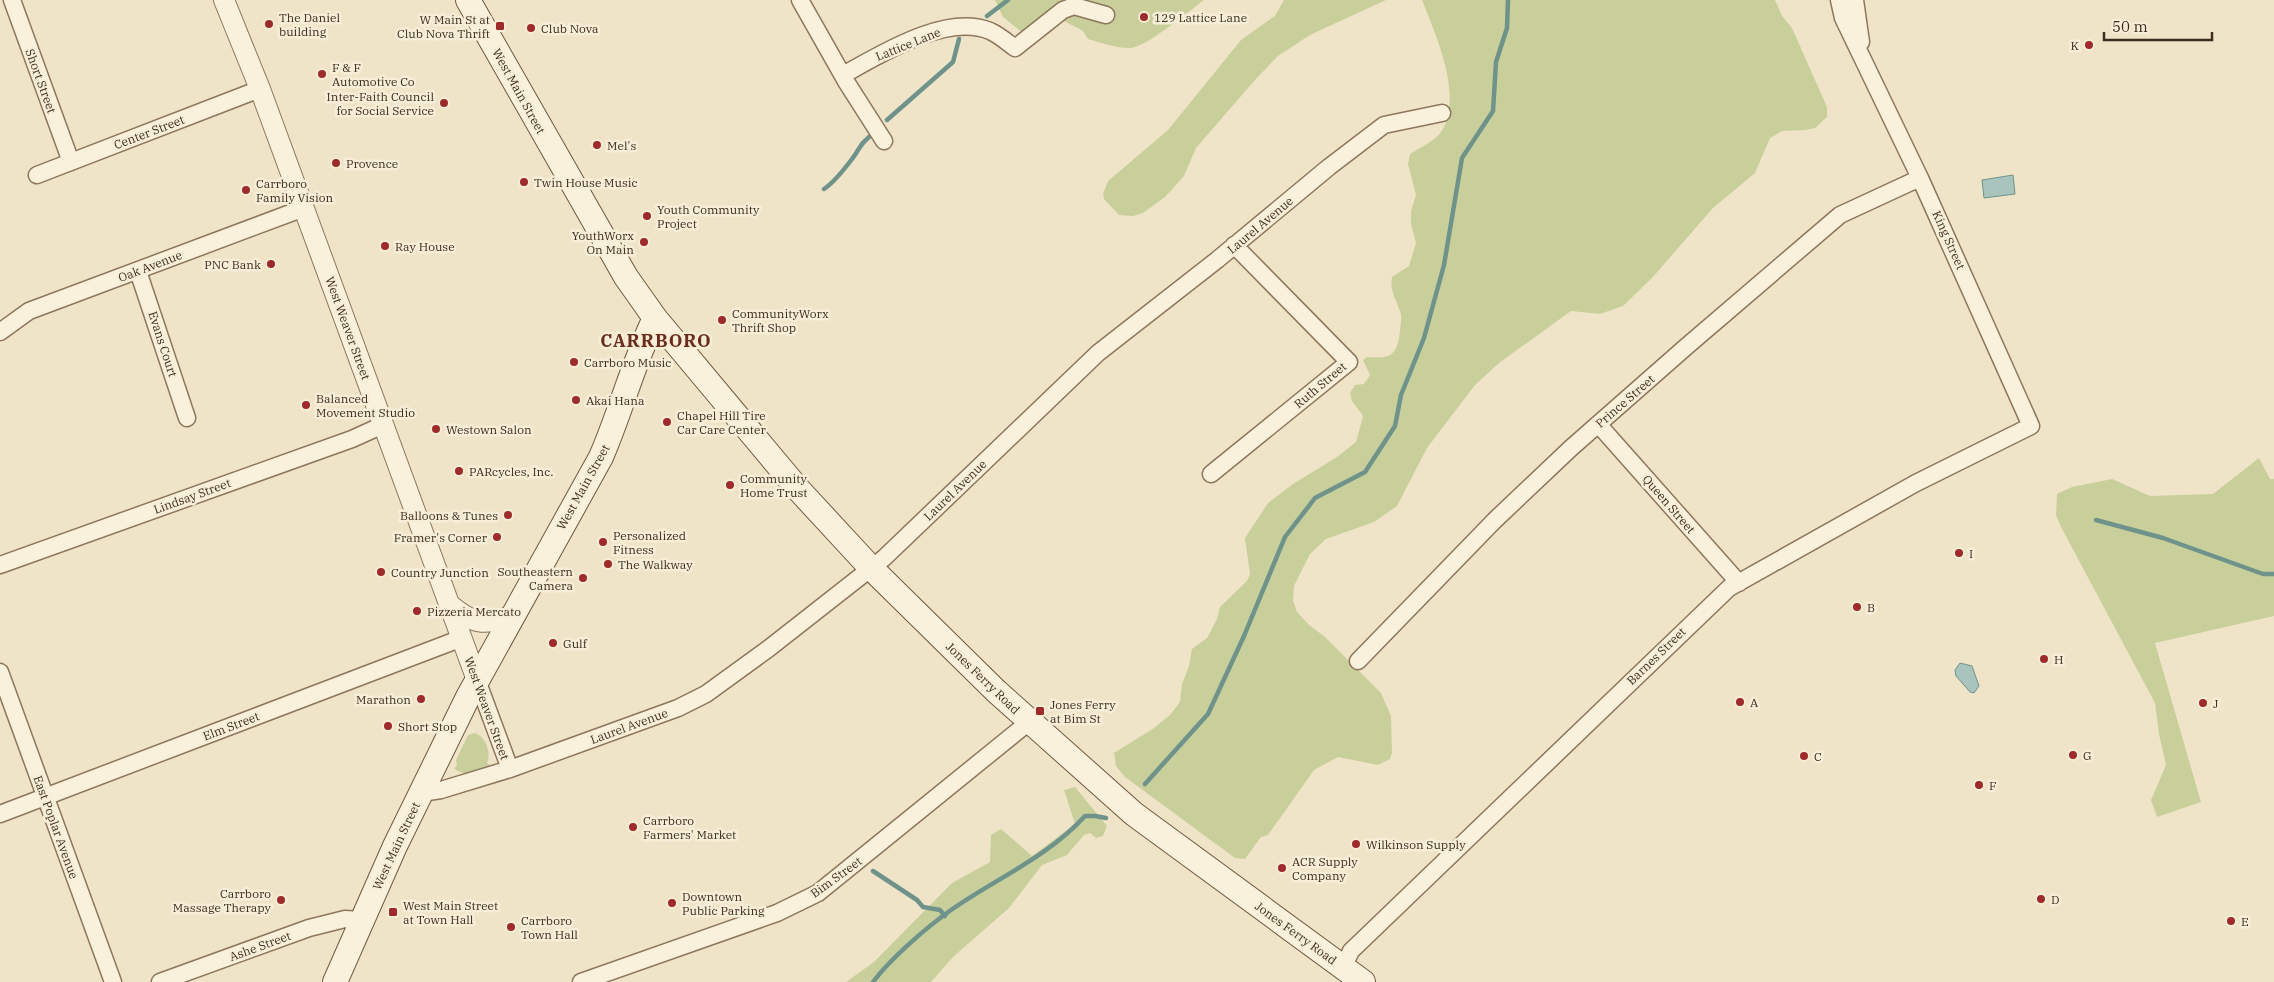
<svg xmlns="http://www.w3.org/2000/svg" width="2274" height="982" font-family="'IBM Plex Serif',serif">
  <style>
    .green { fill: #c9cf9b }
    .water { fill: #a9c4bc; stroke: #6f938a }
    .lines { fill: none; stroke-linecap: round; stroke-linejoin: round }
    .stream { stroke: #6f938a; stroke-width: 4.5 }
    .minor-casing { stroke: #8d765c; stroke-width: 19 }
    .tertiary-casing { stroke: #8d765c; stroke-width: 22 }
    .secondary-casing { stroke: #6f573f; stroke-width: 26 }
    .minor { stroke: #faf1dc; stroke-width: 16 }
    .tertiary { stroke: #faf1dc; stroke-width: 20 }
    .secondary { stroke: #faf1dc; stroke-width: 24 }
    .poi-dot { fill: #9e2a2b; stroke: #f7eed8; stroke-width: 2 }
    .labels { text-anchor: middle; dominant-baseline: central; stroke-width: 5; stroke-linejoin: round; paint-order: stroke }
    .poi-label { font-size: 12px; fill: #3d2e20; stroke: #f7eed8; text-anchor: start }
    .street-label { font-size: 12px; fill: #3d2e20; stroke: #f7eed8 }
    .district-label { font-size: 18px; font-weight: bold; letter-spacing: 1px; fill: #6b2e1e; stroke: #f7eed8 }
  </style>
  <rect width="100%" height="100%" fill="#f0e4c8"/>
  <!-- green -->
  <path class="green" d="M995,0h209c-15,11 -57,47 -74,48 -14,0 -29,-5 -42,-9l-5,-8 -19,-10 -41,12 -20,-16z
    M1284,0h102l-76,35 -32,21 -23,24 -59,68 -12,28 -19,21 -22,16 -10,3 -14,-1 -15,-16 -1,-5 5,-13 60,-51 73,-90 34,-24z
    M1422,0h353l7,16 10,12 35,79v10l-12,11 -9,2 -24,1 -12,7 -15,35 -42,35 -61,70 -29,28 -23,8 -29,-3 -72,52 -24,22 -48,63 -30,58 -23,16 -48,17 -16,15 -16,32 -1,14 4,12 12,13 15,11 57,57 10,23 1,37 -2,6 -12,6 -40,-8 -24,13 -46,65 -7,2 -16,22 -10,-1 -110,-81 -9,-11 -2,-13 40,-25 16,-13 10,-13 2,-18 7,-18 3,-17 15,-11 10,-19 3,-12 27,-26 3,-7 -5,-36 23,-35 25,-19 44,-27 19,-15 7,-26 -11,-15 -2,-8 5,-8 9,-1 6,-9 -7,-15 4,-3c25,2 30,-2 33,-26 0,-5 2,-12 1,-16 -3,-14 -12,-22 -9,-38l17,-11 7,-23 -5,-19v-13l5,-16 -8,-31 2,-10c9,-6 25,-13 31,-22 23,-36 -5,-96 -19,-132z
    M2259,458l11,21h4v137l-119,27 46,159 -44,15 -6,-17 15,-35 -7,-31 -4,-31 -94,-176 -5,-12 1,-21 15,-7 40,-8 38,17 63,-2z
    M475,733c10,3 17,20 12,30l3,2c-10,7 -27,13 -36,3l3,-2 -1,-6 12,-25z
    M1075,787l32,39 -4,10 -7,2 -6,-5 -6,2 -17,20 -25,10 -33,43 -55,48 -23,26h-85l28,-20 78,-79 38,-21 1,-27 10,-6 31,27 43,-32 -11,-34z"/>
  <!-- water -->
  <path class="water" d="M2013,175l2,19 -31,4 -2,-18z
    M1960,663l12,3 7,20 -5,7 -4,-1 -14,-16 -1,-6z"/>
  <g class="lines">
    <!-- stream -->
    <path class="stream" d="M987,16l21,-16
      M887,120l66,-58 6,-23
      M824,189c9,-6 22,-22 28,-30 8,-10 6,-13 17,-22
      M2096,520l67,18 100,36h11
      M1145,784l63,-70 36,-78 41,-99 30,-39 50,-26 30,-46 6,-31 23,-57 20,-73 18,-107 31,-47 3,-49 11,-34 1,-28
      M873,871l44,29 6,7 17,3 5,6
      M873,982c18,-24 54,-55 78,-72 44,-31 97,-53 134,-94h10l11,2"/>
    <defs>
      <path id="minor" d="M12,0l59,162
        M800,0l47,83 37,58
        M1855,0l6,42
        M843,75c38,-21 103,-62 147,-44 9,4 17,11 25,17l48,-38 11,-4 32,9
        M37,175l223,-86
        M138,271l49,147
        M0,332l29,-21 275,-103
        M1598,424l141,159
        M1211,474l138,-112 -115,-117
        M0,565l352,-126 31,-14
        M1358,661l137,-141 76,-72 116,-102 153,-131 80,-37
        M0,672l113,310
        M477,680l33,89
        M421,793l20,-3 69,-21 168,-61 28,-14 62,-45 116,-91 214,-205 119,-93 112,-93 55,-42 58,-12
        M0,814l462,-176
        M1343,968l8,-17 378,-363 187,-105 115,-57 -111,-248 -77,-160 -4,-18
        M160,982l149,-54 36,-9 17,1
        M581,982l196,-69 41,-20 211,-171"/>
      <path id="tertiary" d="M224,0l36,89 217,591
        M450,605c24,20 33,20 62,11"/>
      <path id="secondary" d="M468,0l158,277 29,41 143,171 73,79 125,123 138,123 229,168
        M335,982l60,-136 73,-149 133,-240c20,-46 32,-94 54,-139"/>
    </defs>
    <!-- minor casing -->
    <use href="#minor" class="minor-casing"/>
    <!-- tertiary casing -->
    <use href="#tertiary" class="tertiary-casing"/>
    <!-- secondary casing -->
    <use href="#secondary" class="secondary-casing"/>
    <!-- minor -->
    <use href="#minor" class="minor"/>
    <!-- tertiary -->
    <use href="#tertiary" class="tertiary"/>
    <!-- secondary -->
    <use href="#secondary" class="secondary"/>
  </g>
  <!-- markers -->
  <g class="poi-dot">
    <circle cx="1144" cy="17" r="5"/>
    <circle cx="269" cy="24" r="5"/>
    <rect x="495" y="21" width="10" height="10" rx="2.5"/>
    <circle cx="531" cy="28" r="5"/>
    <circle cx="2089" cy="45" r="5"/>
    <circle cx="322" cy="74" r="5"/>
    <circle cx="444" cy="103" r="5"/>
    <circle cx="597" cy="145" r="5"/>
    <circle cx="336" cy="163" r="5"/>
    <circle cx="524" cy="182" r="5"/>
    <circle cx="246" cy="190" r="5"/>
    <circle cx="647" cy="216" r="5"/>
    <circle cx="644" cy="242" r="5"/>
    <circle cx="385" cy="246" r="5"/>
    <circle cx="271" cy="264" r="5"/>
    <circle cx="722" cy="320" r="5"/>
    <circle cx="574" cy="362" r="5"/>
    <circle cx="576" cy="400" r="5"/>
    <circle cx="306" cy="405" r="5"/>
    <circle cx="667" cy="422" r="5"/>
    <circle cx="436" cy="429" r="5"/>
    <circle cx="459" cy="471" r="5"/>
    <circle cx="730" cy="485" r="5"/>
    <circle cx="508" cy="515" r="5"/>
    <circle cx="497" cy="537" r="5"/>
    <circle cx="603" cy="542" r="5"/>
    <circle cx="1959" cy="553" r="5"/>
    <circle cx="608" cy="564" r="5"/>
    <circle cx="381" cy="572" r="5"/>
    <circle cx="583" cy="578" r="5"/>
    <circle cx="1857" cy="607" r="5"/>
    <circle cx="417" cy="611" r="5"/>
    <circle cx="553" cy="643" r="5"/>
    <circle cx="2044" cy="659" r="5"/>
    <circle cx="421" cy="699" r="5"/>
    <circle cx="1740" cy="702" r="5"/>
    <circle cx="2203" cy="703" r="5"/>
    <rect x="1035" y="706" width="10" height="10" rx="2.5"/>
    <circle cx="388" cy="726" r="5"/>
    <circle cx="2073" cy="755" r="5"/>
    <circle cx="1804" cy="756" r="5"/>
    <circle cx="1979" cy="785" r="5"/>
    <circle cx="633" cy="827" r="5"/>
    <circle cx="1356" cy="844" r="5"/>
    <circle cx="1282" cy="868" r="5"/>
    <circle cx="2041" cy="899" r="5"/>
    <circle cx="281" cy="900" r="5"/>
    <circle cx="672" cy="903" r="5"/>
    <rect x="388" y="907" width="10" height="10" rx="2.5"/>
    <circle cx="2231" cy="921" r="5"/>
    <circle cx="511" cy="927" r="5"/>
  </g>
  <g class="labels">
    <!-- poi labels -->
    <g class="poi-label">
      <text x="279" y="17">The Daniel<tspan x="279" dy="14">building</tspan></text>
      <text x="1154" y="17">129 Lattice Lane</text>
      <text x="490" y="19" text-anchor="end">W Main St at<tspan x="490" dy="14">Club Nova Thrift</tspan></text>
      <text x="541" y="28">Club Nova</text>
      <text x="2079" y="45" text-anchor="end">K</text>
      <text x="332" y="67">F &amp; F<tspan x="332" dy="14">Automotive Co</tspan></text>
      <text x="434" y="96" text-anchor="end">Inter-Faith Council<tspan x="434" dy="14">for Social Service</tspan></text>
      <text x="607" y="145">Mel's</text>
      <text x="346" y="163">Provence</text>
      <text x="534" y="182">Twin House Music</text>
      <text x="256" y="183">Carrboro<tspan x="256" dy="14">Family Vision</tspan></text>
      <text x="657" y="209">Youth Community<tspan x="657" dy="14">Project</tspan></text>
      <text x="634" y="235" text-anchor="end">YouthWorx<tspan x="634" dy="14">On Main</tspan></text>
      <text x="395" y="246">Ray House</text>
      <text x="261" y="264" text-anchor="end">PNC Bank</text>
      <text x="732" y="313">CommunityWorx<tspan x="732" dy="14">Thrift Shop</tspan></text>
      <text x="584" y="362">Carrboro Music</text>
      <text x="316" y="398">Balanced<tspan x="316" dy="14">Movement Studio</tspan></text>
      <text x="586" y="400">Akai Hana</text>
      <text x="677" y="415">Chapel Hill Tire<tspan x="677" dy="14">Car Care Center</tspan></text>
      <text x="446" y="429">Westown Salon</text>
      <text x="469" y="471">PARcycles, Inc.</text>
      <text x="740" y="478">Community<tspan x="740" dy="14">Home Trust</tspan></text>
      <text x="498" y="515" text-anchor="end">Balloons &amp; Tunes</text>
      <text x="613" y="535">Personalized<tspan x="613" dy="14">Fitness</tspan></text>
      <text x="487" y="537" text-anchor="end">Framer's Corner</text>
      <text x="1969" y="553">I</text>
      <text x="618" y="564">The Walkway</text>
      <text x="573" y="571" text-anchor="end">Southeastern<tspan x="573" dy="14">Camera</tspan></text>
      <text x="391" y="572">Country Junction</text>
      <text x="1867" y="607">B</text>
      <text x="427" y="611">Pizzeria Mercato</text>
      <text x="563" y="643">Gulf</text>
      <text x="2054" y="659">H</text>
      <text x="411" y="699" text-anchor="end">Marathon</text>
      <text x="1750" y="702">A</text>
      <text x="2213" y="703">J</text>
      <text x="1050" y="704">Jones Ferry<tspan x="1050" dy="14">at Bim St</tspan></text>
      <text x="398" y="726">Short Stop</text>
      <text x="2083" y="755">G</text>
      <text x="1814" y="756">C</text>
      <text x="1989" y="785">F</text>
      <text x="643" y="820">Carrboro<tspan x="643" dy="14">Farmers' Market</tspan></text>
      <text x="1366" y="844">Wilkinson Supply</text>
      <text x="1292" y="861">ACR Supply<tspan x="1292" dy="14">Company</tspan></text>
      <text x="271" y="893" text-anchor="end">Carrboro<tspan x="271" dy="14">Massage Therapy</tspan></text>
      <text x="682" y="896">Downtown<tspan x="682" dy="14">Public Parking</tspan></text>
      <text x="2051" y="899">D</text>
      <text x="403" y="905">West Main Street<tspan x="403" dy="14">at Town Hall</tspan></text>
      <text x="521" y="920">Carrboro<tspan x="521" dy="14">Town Hall</tspan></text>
      <text x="2241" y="921">E</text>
    </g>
    <!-- street labels -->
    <g class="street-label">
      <text transform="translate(908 44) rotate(-22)">Lattice Lane</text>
      <text transform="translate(41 81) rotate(70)">Short Street</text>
      <text transform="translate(519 91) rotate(61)">West Main Street</text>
      <text transform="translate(149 132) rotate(-21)">Center Street</text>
      <text transform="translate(1260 225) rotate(-40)">Laurel Avenue</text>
      <text transform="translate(1949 240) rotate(66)">King Street</text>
      <text transform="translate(150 266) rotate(-21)">Oak Avenue</text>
      <text transform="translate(348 328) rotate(70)">West Weaver Street</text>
      <text transform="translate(163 344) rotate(72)">Evans Court</text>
      <text transform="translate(1320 385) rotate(-40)">Ruth Street</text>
      <text transform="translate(1625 401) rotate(-41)">Prince Street</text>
      <text transform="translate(583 487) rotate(-61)">West Main Street</text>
      <text transform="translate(955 490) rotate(-44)">Laurel Avenue</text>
      <text transform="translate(192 496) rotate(-20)">Lindsay Street</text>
      <text transform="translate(1669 504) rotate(49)">Queen Street</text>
      <text transform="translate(1656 656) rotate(-44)">Barnes Street</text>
      <text transform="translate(983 678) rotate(44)">Jones Ferry Road</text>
      <text transform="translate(487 708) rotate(70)">West Weaver Street</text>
      <text transform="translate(231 726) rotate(-21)">Elm Street</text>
      <text transform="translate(629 726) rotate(-20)">Laurel Avenue</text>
      <text transform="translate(56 827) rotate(70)">East Poplar Avenue</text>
      <text transform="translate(396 846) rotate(-65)">West Main Street</text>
      <text transform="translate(836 877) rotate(-36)">Bim Street</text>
      <text transform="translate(1296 933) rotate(36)">Jones Ferry Road</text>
      <text transform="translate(260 946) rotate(-20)">Ashe Street</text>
    </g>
    <!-- district labels -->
    <g class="district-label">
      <text x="656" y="340">CARRBORO</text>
    </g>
  </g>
  <!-- scale -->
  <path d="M2104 32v8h108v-8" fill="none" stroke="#3d2e20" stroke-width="2.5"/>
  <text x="2112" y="32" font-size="15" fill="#3d2e20" stroke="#f7eed8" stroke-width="4" paint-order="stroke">50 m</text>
</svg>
